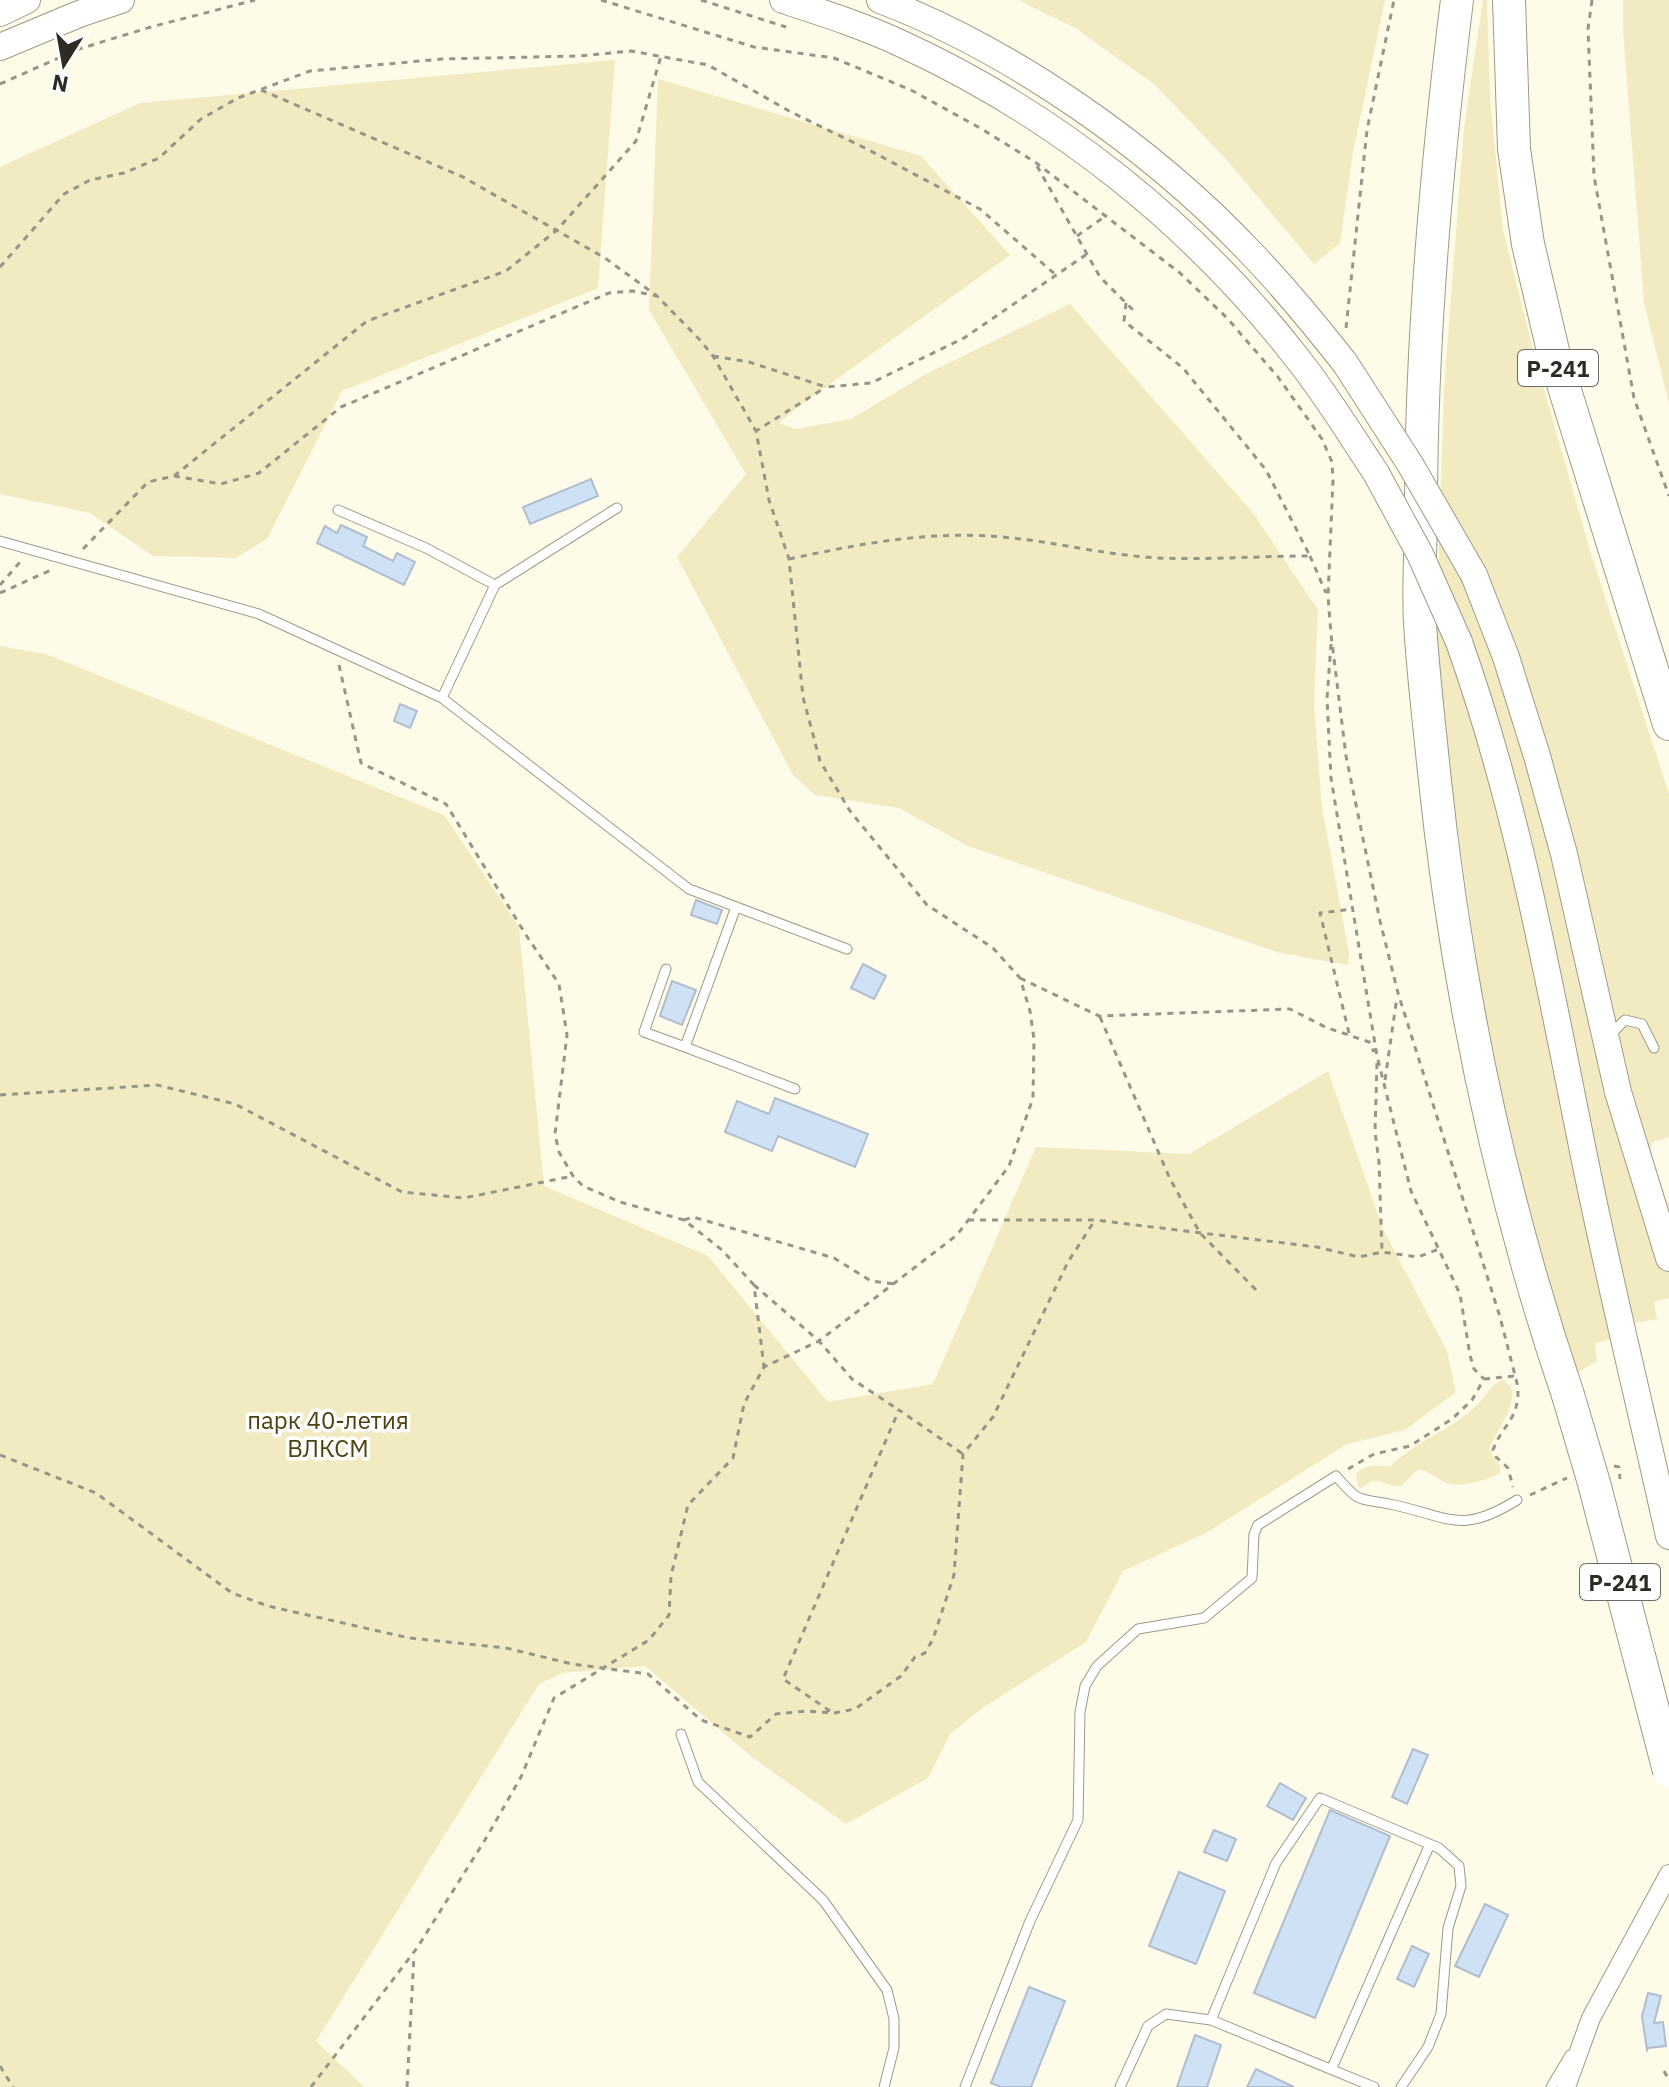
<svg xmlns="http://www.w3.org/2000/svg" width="1669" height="2087" font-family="'IBM Plex Sans',sans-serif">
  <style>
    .green { fill: #f2eac0 }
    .building { fill: #cfe1f5; stroke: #afbdcf; stroke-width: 2 }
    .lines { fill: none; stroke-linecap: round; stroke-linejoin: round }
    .service-casing { stroke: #9e9a86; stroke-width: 11 }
    .minor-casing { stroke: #9e9a86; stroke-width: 20 }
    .secondary-casing { stroke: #9e9a86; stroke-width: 28 }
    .trunk-casing { stroke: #9e9a86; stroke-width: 34 }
    .path { stroke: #989588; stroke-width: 3; stroke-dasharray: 6 6; stroke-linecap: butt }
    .service { stroke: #fff; stroke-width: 9 }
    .minor { stroke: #fff; stroke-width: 18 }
    .secondary { stroke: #fff; stroke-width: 26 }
    .trunk { stroke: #fff; stroke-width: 32 }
    .secondary-bridge-casing { stroke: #9e9a86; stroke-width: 28; stroke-linecap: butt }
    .trunk-bridge-casing { stroke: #9e9a86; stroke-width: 34; stroke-linecap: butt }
    .secondary-bridge { stroke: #fff; stroke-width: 26 }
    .trunk-bridge { stroke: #fff; stroke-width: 32 }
    .labels { text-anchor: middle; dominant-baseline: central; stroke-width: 7; stroke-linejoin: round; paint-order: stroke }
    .shield { fill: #fff; stroke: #6c6b65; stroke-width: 2 }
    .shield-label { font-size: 22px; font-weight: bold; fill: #2d2b23 }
    .park-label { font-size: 24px; fill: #4d4310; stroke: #fff }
  </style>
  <rect width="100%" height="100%" fill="#fffbe9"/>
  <!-- green -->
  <path class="green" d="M1018,0h367l-32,152 -13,91 -26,21 -89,-106 -71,-74 -79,-56z
    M1483,0h4l3,96 13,134 32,128 57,199 77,237v343l-16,5c-8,14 1,53 16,60v96l-15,4 3,17 -25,5 1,10 -38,9 2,18 -23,14 -34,-119 -45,-191 -16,-87 -27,-190 -16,-147 8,-252 20,-261z
    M1623,0h46v404l-25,-102 -21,-272z
    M615,60l-17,228 -256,103 -75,148 -31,19 -83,-2 -63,-43 -90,-19v-327l140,-64z
    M658,79l263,77 89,99 -211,151 -20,17 17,6 55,-10 77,-46 142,-69 183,209 65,97 -4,94 8,104 27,145 -1,12 -68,-12 -312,-107 -69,-38 -84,-13 -22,-20 -116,-218 69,-83 -97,-164z
    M0,646l46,8 398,161 75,112 25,259 164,70 120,146 105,-18 103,-237 153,7 139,-83 55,158 64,122 9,41 -51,38 -58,14 -141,89 -83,38 -37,71 -102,65 -34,27 -22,44 -82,46 -94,-67 -107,-91 -83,7 -23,11 -223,357 48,46h-364z
    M1502,1380c28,11 -9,54 -13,70l11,16v7c-10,7 -40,14 -51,11 -10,-3 -19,-12 -30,-15l-18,17c-19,1 -21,-14 -39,2l-4,-1 -2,-13c12,-11 20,-9 34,-7 23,-25 60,-36 85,-60 10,-9 14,-21 27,-27z"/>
  <!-- building -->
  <path class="building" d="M591,479l7,17 -68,28 -7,-17z
    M341,525l26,12 -4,9 30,15 4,-8 18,9 -11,23 -87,-42 8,-17 12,7z
    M400,704l17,7 -7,17 -16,-7z
    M696,900l26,10 -5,14 -26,-9z
    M863,964l23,12 -12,23 -23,-11z
    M672,981l24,9 -14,35 -22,-9z
    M775,1098l93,36 -13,33 -77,-31 -6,15 -47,-19 12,-31 32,13z
    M1413,1749l15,6 -21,49 -15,-7z
    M1280,1783l26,15 -13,22 -26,-14z
    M1330,1810l60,26 -75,182 -61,-25z
    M1214,1830l22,9 -9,22 -23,-9z
    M1179,1872l46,19 -29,73 -47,-18z
    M1485,1904l23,11 -29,62 -24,-11z
    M1412,1946l17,8 -15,33 -17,-8z
    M1029,1987l36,14 -34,86h-30l-10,-4z
    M1648,1993l13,3 -7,27 9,-1 3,24 -18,2 -1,2 -5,-34z
    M1195,2035l26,10 -14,42h-30z
    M1256,2069l38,18h-47z"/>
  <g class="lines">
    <defs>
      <path id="service" d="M338,510l88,38 69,37
        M0,541l259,73 183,84 247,191 158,60
        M442,698l53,-113 122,-77
        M736,907l-51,140 110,42
        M666,969l-22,63 41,15
        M1610,1035l15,-15 17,4 12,24
        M681,1734l17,48 125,118 64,90 7,29v29l-10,39
        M1332,2068l98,-224
        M965,2087l65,-166 48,-101 2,-108 5,-26 12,-20 41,-37 66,-11 48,-40 2,-44 4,-9 78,-49c26,30 22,21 58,29 56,12 67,30 123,-5
        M1120,2087l28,-61 18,-12 45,6
        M1374,2087l-163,-67 65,-157 44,-65 119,50 20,18 2,20 -13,42 -7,86 -13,33 -27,40
        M1551,2087l19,-32"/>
      <path id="minor" d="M1566,2087l25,-69 78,-144"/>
      <path id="secondary" d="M783,0c40,13 81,26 119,44 154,71 291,180 395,314 29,36 53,76 79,115
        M880,0c132,50 273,149 370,252 34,35 65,73 95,111
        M0,13l27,-13
        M0,47l79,-33 42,-14
        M1474,575l32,82 31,99 27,98 54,238 51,166
        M1459,642c58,163 88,330 122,499 26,132 59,263 88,395"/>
      <path id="trunk" d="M1457,0c-21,169 -36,339 -36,510 0,37 -3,75 -1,113 3,50 9,99 14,149 22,212 65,420 134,623
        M1509,0l5,149 14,95 26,111 115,369"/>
    </defs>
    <!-- service casing -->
    <use href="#service" class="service-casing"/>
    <!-- minor casing -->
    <use href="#minor" class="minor-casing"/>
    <!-- secondary casing -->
    <use href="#secondary" class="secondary-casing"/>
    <!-- trunk casing -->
    <use href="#trunk" class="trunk-casing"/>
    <!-- path -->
    <path class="path" d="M601,0l153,47 80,11 77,32 69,38 55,34 145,111 47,45 51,59 44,62 10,23 1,18 -5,116 3,38 15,122 34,165 18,72 102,324 18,70c1,34 -15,36 -25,63l3,7 12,11 5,19
      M701,0l85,27
      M1592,0l-4,29 6,147 40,222 35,98
      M0,84l79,-35 72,-22 104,-27
      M261,90l202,87 142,81 52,38 43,44 13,16 43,75
      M1037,166l63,111 34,34
      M1077,236l30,-21
      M0,267l64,-73 26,-14 34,-7 35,-15 42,-39 37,-21 72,-27 132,-12 137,-3 52,-5 77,14 83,47 76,37 113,60 76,66
      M1346,328l21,-198 27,-130
      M713,356l36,6 77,25 45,-4 93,-45 123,-84
      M174,476l193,-155 139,-50 51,-41 79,-89 25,-85
      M83,549l65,-67 26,-6 47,8 38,-11 82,-66 268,-114 24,-2 24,5
      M1310,556l16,37
      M789,559c66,-14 131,-27 199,-23 57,3 113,19 170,22 50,2 102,-2 152,-2l-44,-86 -83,-102 -59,-47 2,-18
      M0,585l20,-23
      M0,593l51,-23
      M1331,644l-4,55 4,79 46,278 34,135 49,103 10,61 4,14 10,10
      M339,665l22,98 85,41 80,131 33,49 8,51 -12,99 4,18 14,24 10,10 37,16 64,18 38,30 32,35 10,82
      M1020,978l79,38 191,-7 35,18 44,15 5,10
      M1100,1017l70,162 30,54 60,61
      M1349,1033l-29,-120 32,-4
      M1377,1063l-2,69 4,30 3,90
      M1385,1080l12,-83
      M0,1095l157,-10 78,19 167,88 62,6 109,-22
      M684,1220l9,-3 141,41 37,23 23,3
      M968,1220h127l222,27 42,10 23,-5 36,5 21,-8
      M754,1285l65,56 33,38 47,31
      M1484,1379l31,-3
      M0,1455l96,38 136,100 36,13 141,32 97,10 66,16 76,10 53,46 49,17 26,-23 30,-3 28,2 21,-4 46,-33 14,-19 10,-4 8,-14 21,-64 9,-121 30,-37 75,-155 27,-42
      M1614,1466l5,1 1,12
      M1348,1469l26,-15 36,-8 42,-27 20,-19 12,-21
      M1530,1495l37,-17
      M830,1711l-47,-32 116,-269 64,44
      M0,2066l13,21
      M1664,2071l5,9
      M311,2087l106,-139 68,-108 36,-63 33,-79 95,-58 20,-25 2,-39 17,-71 45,-47 11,-54 20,-37 55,-26 138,-106 52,-69 24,-68 1,-59 -4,-28 -10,-33 -27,-30 -66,-43 -77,-94 -30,-50 -17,-64 -14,-138 -20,-59 -13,-69 70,-44
      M407,2087l7,-132"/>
    <!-- service -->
    <use href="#service" class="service"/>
    <!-- minor -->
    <use href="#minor" class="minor"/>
    <!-- secondary -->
    <use href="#secondary" class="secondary"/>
    <!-- trunk -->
    <use href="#trunk" class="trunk"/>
    <defs>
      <path id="secondary-bridge" d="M1345,363l65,101 64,111
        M1376,473l44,81 39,88"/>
      <path id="trunk-bridge" d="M1568,1395l26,88 75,288"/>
    </defs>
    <!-- secondary-bridge casing -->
    <use href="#secondary-bridge" class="secondary-bridge-casing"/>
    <!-- trunk-bridge casing -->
    <use href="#trunk-bridge" class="trunk-bridge-casing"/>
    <!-- secondary-bridge -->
    <use href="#secondary-bridge" class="secondary-bridge"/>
    <!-- trunk-bridge -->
    <use href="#trunk-bridge" class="trunk-bridge"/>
  </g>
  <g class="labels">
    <!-- shield labels -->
    <g class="shield">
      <rect x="1518" y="350" width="80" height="36" rx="6"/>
      <rect x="1580" y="1564" width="80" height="36" rx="6"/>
    </g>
    <g class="shield-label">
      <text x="1558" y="368">Р-241</text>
      <text x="1620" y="1582">Р-241</text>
    </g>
    <!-- park labels -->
    <g class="park-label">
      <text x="328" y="1420">парк 40-летия<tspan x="328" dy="28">ВЛКСМ</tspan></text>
    </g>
  </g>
  <!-- north arrow -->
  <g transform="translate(64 64) rotate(191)" stroke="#ffffff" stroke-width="6" paint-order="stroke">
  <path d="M0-6L14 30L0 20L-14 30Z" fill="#2d2b23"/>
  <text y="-12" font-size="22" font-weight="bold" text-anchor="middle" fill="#2d2b23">N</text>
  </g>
</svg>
